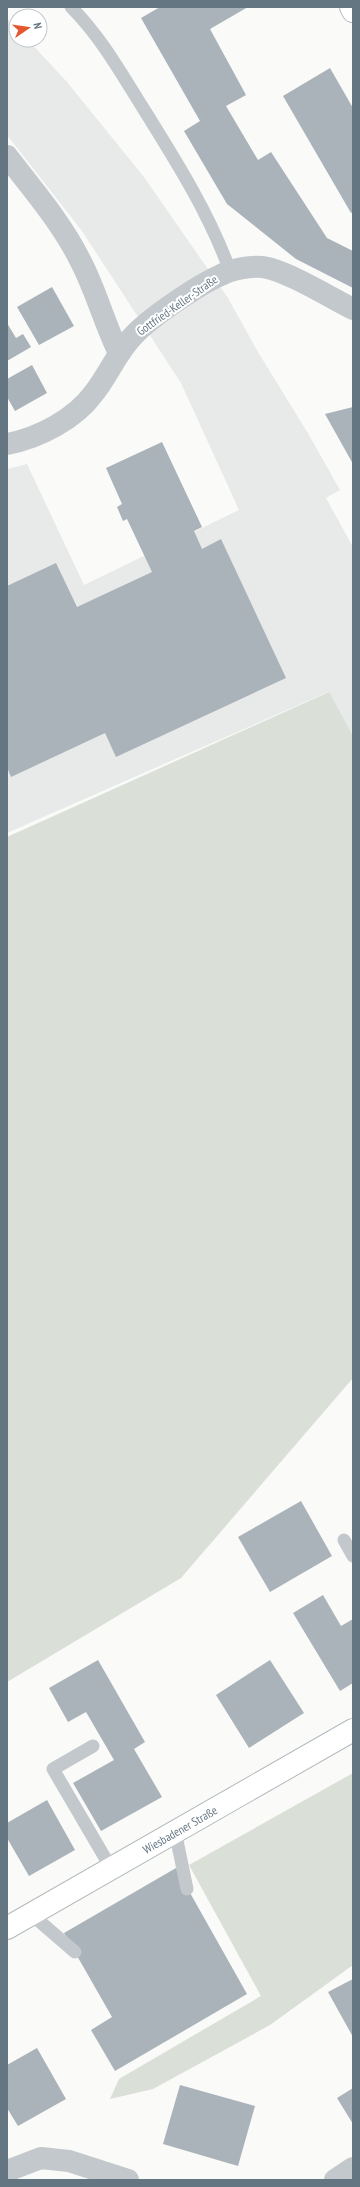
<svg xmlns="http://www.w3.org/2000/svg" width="360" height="2187" font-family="'PT Sans Narrow',sans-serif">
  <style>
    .built { fill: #e8e9e9 }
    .green { fill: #dadfd7 }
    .building { fill: #aab3b9 }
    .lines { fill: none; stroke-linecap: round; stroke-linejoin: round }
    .secondary-casing { stroke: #b3babf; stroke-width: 24 }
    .primary-casing { stroke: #b5babe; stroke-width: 24 }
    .service { stroke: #c3c8cc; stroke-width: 13 }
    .minor { stroke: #c3c8cc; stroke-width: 22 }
    .secondary { stroke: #fff; stroke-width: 22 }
    .primary { stroke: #fff; stroke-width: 22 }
    .labels { text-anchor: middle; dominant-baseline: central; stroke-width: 4; stroke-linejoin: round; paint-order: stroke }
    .street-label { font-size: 12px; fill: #657683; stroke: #fff }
  </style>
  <rect width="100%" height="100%" fill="#fafaf8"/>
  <!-- built -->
  <path class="built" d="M7,18l9,9v13h12l39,42 77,95 84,121 30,54 51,83 31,55 -14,8 27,49v189l-25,-44 -321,141v-364l20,-5 57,121 155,-75 -58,-127 -99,-152 -75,-96z"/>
  <!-- green -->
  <path class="green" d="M329,692l24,44v642l-172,200 -174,104v-845z
    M353,1773v192l-83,60 -117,64 -43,10 9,-20 142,-83 -72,-131z"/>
  <!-- building -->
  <path class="building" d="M160,7h88l-38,22 36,66 -20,11 32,54 13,-8 56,86 26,13v37l-57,-29 -69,-55 -43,-73 16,-10 -59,-103z
    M330,68l23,40v104l-2,1 -68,-117z
    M52,287l22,39 -35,19 -22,-38z
    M7,323l9,15 7,-4 8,13 -24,14z
    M32,365l15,28 -32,18 -8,-14v-18z
    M353,407v57l-28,-50z
    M162,442l40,85 -8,4 8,18 19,-10 65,139 -170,79 -11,-24 -94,44 -4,-10v-181l49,-23 21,44 75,-35 -25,-53 -4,2 -6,-14 5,-3 -16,-36z
    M301,1501l31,55 -62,36 -32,-55z
    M323,1595l18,31 12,-7v64l-13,8 -47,-78z
    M98,1660l47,82 -11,7 28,48 -61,34 -28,-48 41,-23 -28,-48 -18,10 -19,-34z
    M270,1660l34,53 -55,35 -33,-53z
    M47,1800l28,50 -46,26 -22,-38v-15z
    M176,1868l71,126 -132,77 -24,-41 21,-13 -48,-84z
    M353,1979v58l-25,-45z
    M37,2048l29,51 -48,27 -11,-18v-43z
    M180,2085l75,21 -17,60 -75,-22z
    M353,2088v36l-16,-26z"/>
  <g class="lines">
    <defs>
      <g id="secondary">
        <path id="s1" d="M7,1928l346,-198"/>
      </g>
      <path id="primary" d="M351,7l2,4"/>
    </defs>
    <!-- secondary casing -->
    <use href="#secondary" class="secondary-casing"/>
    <!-- primary casing -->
    <use href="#primary" class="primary-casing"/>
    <!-- service -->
    <path class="service" d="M71,7c30,30 50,66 72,101 33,53 66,105 87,163
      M344,1540l9,16
      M93,1746l-40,23 58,99
      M175,1831l12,58
      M31,1914l44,38"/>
    <!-- minor -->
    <path class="minor" d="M7,156c26,34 54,66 73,104 16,30 24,63 39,93
      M7,444c32,-6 68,-25 87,-51 15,-19 23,-41 40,-58 17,-18 64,-50 87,-60 11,-6 29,-9 41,-8 22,2 69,31 91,42
      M7,2171l34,-13 28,3 59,19
      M335,2180l18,-12"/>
    <!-- secondary -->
    <use href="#secondary" class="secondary"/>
    <!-- primary -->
    <use href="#primary" class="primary"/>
  </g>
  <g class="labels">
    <!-- street labels -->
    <g class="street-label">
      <text transform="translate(177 305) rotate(-35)">Gottfried-Keller-Straße</text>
      <text stroke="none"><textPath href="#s1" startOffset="199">Wiesbadener Straße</textPath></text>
    </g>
  </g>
  <!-- border -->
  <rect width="360" height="2187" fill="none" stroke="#657683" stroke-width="16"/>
  <!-- north arrow -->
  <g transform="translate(28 28) rotate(77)"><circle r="19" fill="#ffffff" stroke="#c1c8cd"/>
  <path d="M0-3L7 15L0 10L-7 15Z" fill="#e4572e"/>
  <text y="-6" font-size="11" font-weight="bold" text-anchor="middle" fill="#657683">N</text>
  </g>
</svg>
